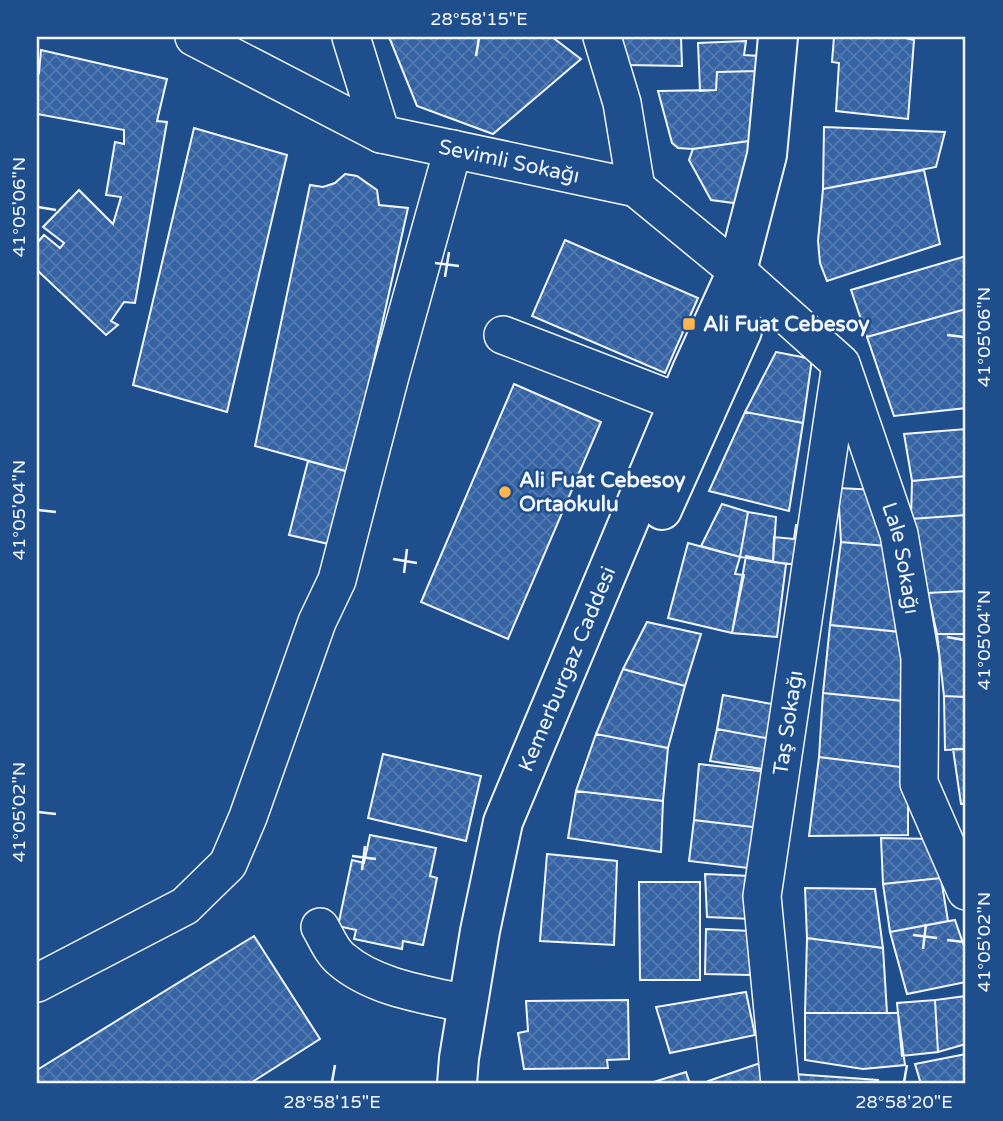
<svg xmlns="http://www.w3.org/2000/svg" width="1003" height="1121" font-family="'Varela Round',sans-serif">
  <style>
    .building { fill: url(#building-cross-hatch); stroke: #f2f6ff; stroke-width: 2 }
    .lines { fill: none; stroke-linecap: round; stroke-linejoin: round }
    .minor-casing { stroke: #f2f6ff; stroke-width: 40 }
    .major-casing { stroke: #f2f6ff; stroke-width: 42 }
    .minor { stroke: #1f4e8c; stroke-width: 37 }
    .major { stroke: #1f4e8c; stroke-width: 38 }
    .ticks { fill: none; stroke: #f2f6ff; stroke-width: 2.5 }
    .poi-dot { fill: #ffb74d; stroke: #1f4e8c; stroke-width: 2.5 }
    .labels { text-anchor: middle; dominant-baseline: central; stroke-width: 5; stroke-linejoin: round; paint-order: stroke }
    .street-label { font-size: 21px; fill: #f2f6ff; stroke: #1f4e8c }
    .poi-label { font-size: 21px; font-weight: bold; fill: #f2f6ff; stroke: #1f4e8c; text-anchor: start }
    .neatline { fill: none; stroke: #f2f6ff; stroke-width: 2.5 }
    .ticks-label { font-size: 18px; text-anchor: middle; fill: #f2f6ff }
  </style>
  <defs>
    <pattern id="building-cross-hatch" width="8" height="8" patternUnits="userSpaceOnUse" patternTransform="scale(1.75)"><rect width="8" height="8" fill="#3563a3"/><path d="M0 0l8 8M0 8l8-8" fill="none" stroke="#537ab1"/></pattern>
  </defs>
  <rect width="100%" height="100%" fill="#1f4e8c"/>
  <!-- building -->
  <path class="building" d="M389,37h163l29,22 -88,75 -76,-28z
    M613,37h68l1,29 -54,-1z
    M834,37h68l12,3 -6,79 -72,-8 3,-48 -7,-1z
    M746,41l-2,14 15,1 -1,15 -41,1 -1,18 -16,1 -2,-48z
    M41,50l126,29 -10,42 10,1 -32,181 -11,-1 -13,19 7,4 -12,10 -69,-65v-27l7,-8 16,13 4,-5 -21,-16 36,-37 34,34 8,-27 -15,-2 9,-53 9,2v-14l-87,-16v-42l2,1z
    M758,71l-2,69 -63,9 -15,-1 -6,-5 -14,-52 58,-1 1,-18z
    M824,127l121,5 -9,35 -113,22z
    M194,128l93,27 -60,257 -94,-27z
    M756,140l-7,65 -38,-5 -22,-40 4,-11z
    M924,170l16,74 -113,37 -7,-18 -2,-22 5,-52z
    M345,174l12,2 20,14 2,15 29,3 -59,264 -94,-26 55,-261 13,2 12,-4z
    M565,240l133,58 -33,75 -133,-57z
    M966,256v53l-99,28 -16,-47z
    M966,309v99l-72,8 -27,-79z
    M776,352l36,7 -9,64 -58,-11z
    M514,384l87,38 -93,217 -87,-37z
    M745,412l58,11 -14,88 -80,-20z
    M966,429v47l-54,5 -8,-47z
    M308,461l41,11 -16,73 -44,-10z
    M966,476v39l-55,4 1,-38z
    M838,488l39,2 9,56 -45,-4z
    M722,504l26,8 -8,45 -39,-11z
    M748,512l28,5 -3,45 -33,-5z
    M966,515v76l-38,2 -17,-74z
    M796,525l14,2 -3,39 -34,-4 1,-25 20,2z
    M841,542l45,4 16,86 -72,-7z
    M688,543l52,14 -5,17 9,1 -12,58 -64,-15z
    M746,556l40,8 -9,73 -45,-4z
    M966,591v43h-29l-9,-41z
    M647,622l54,12 -16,52 -62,-17z
    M830,625l80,8 3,69 -90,-9z
    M937,634h29v63l-22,-1z
    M623,669l62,17 -17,62 -72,-14z
    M823,693l90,9 -5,66 -89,-11z
    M723,695l60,11 -7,34 -59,-11z
    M944,696l22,1v52l-21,1z
    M717,729l59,11 -8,30 -58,-9z
    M596,734l72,14 -5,53 -87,-10z
    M953,749h13v55h-5z
    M383,754l98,22 -15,65 -98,-23z
    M819,757l89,11v67l-99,1z
    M699,764l69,8 -7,56 -67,-8z
    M576,791l87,10 -2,51 -93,-14z
    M694,820l67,8 -5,41 -67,-8z
    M370,835l66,13 -6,28 7,2 -14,67 -20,-4 -1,8 -48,-10 2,-9 -18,-4 14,-66 12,3z
    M881,838l53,1 7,39 -58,6z
    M547,854l70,7 -3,84 -74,-4z
    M705,874l46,2 1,43 -45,-2z
    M941,878l7,43 -58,11 -7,-48z
    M639,882h61v98h-60z
    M805,888l70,1 8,59 -76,-10z
    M955,920l11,32v30l-59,12 -17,-62z
    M706,929l45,2 -1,44 -45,-1z
    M254,936l66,103 -71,45h-212v-14z
    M807,938l76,10 4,65h-82z
    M746,992l9,43 -85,18 -14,-46z
    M966,996v48l-28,8 -3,-52z
    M628,1000l1,59 -22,1 1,8 -84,1 -6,-36 10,-2 -2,-30z
    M935,1000l3,52 -36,4 -5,-53z
    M805,1013h93l7,52 -42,4 -58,-9z
    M966,1054v30h-45l-6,-20z
    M760,1063l7,21h-58l-1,-3z
    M686,1072l4,12h-43z
    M794,1074l84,6 1,4h-84z"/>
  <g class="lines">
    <defs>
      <g id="minor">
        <path d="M194,37l187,97 -30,-97"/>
        <path id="s1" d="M381,134l255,54 -14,-85 -20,-66"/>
        <path id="s2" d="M636,188l101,83 104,93 58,170 21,124 -1,125 47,108"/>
        <path d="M503,335l203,78"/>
        <path d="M320,927c6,10 12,25 21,32 33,29 86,36 127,45"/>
        <path d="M37,983l148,-77 43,-42 20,-47 69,-195 20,-42 53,-204 63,-227"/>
        <path id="s3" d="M780,1084l-18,-188 78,-525"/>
      </g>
      <g id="major">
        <path d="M662,510l80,-179 -5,-58"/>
        <path id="s4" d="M457,1084l2,-26 21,-127 23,-109 189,-452 45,-99 30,-116 11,-118"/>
      </g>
    </defs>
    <!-- minor casing -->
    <use href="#minor" class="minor-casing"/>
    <!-- major casing -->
    <use href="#major" class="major-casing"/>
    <!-- minor -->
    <use href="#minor" class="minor"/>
    <!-- major -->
    <use href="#major" class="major"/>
  </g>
  <!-- ticks -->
  <path class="ticks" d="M476,56l3,-18M38,207l18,3M435,263l24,3M445,277l4,-25M947,335l17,2M38,510l18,2M393,559l24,4M404,573l3,-24M947,637l17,3M38,812l18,2M352,856l24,3M362,870l3,-24M913,935l24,3M947,940l17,2M923,949l3,-25M332,1082l3,-17M904,1082l3,-17"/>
  <!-- markers -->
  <g class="poi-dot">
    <rect x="682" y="317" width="14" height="14" rx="3.5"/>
    <circle cx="505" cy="492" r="7"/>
  </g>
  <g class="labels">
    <!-- street labels -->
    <g class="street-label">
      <text stroke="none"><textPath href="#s1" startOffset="131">Sevimli Sokağı</textPath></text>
      <text stroke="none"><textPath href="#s2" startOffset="474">Lale Sokağı</textPath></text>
      <text stroke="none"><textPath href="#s4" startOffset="432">Kemerburgaz Caddesi</textPath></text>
      <text stroke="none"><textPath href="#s3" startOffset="364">Taş Sokağı</textPath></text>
    </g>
    <!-- poi labels -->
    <g class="poi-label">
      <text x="703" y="324">Ali Fuat Cebesoy</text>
      <text x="519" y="480">Ali Fuat Cebesoy<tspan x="519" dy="24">Ortaokulu</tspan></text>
    </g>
  </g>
  <!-- border -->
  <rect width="1003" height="1121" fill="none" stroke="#1f4e8c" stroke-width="77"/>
  <rect x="38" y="38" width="926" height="1044" class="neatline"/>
  <g class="ticks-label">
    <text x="479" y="25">28°58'15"E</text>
    <text transform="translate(19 207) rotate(-90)" y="6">41°05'06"N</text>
    <text transform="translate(984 337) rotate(-90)" y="6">41°05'06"N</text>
    <text transform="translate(19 510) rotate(-90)" y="6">41°05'04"N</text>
    <text transform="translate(984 640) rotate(-90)" y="6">41°05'04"N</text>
    <text transform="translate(19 812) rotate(-90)" y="6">41°05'02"N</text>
    <text transform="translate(984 942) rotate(-90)" y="6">41°05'02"N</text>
    <text x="332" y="1108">28°58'15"E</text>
    <text x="904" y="1108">28°58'20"E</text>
  </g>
</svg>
